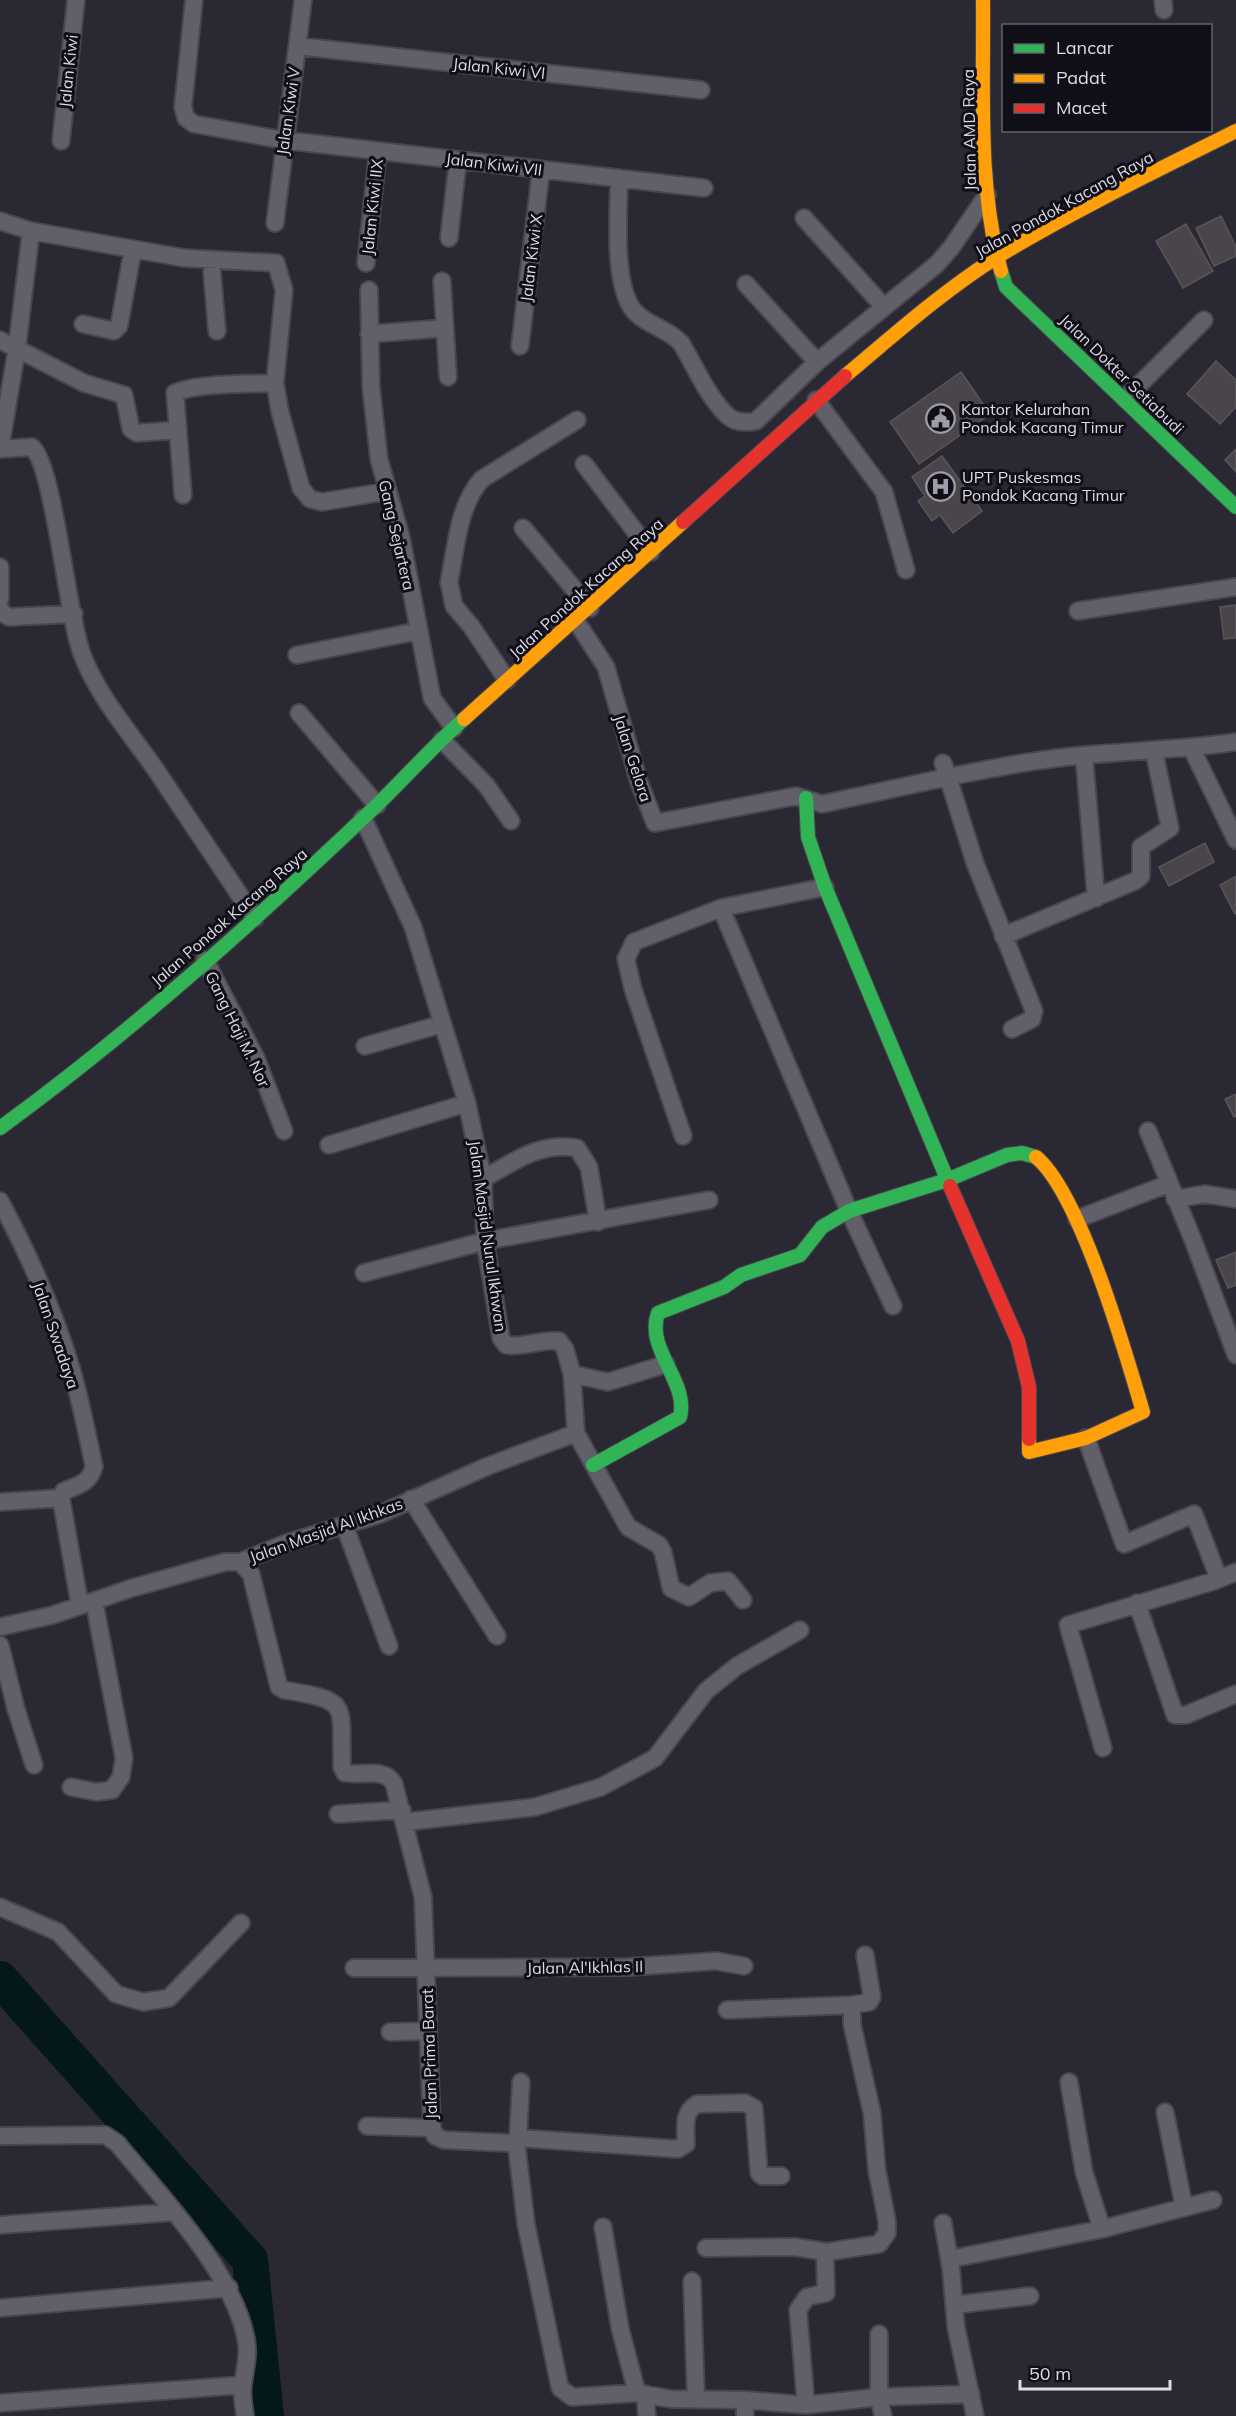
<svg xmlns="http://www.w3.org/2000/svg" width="1236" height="2416" font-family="Mulish,sans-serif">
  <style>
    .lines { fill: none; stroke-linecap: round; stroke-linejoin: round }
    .river { stroke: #041719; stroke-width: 36 }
    .building { fill: #49454a; stroke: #5a5559; stroke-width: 1.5 }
    .street-casing { stroke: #48464f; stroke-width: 20 }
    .fast-casing { stroke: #48464f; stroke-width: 16 }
    .slow-casing { stroke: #48464f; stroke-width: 16 }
    .jam-casing { stroke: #48464f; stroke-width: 16 }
    .street { stroke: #616068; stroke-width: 16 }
    .fast { stroke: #30b455; stroke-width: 14 }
    .slow { stroke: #ff9f0a; stroke-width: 14 }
    .jam { stroke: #e5322d; stroke-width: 14 }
    .labels { text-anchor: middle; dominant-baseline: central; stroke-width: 6; stroke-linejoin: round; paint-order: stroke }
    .street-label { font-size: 16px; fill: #dddbe7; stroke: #100f17 }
    .poi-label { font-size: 16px; fill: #dddbe7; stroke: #100f17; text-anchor: start }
  </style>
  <rect width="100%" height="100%" fill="#2a2832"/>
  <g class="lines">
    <!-- river -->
    <path class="river" d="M0,1979l250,281 16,156"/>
  </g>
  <!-- building -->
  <path class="building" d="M1221,216l15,31v9l-22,10 -18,-38z
    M1186,224l27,47 -30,17 -27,-47z
    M1216,361l20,19v27l-16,17 -33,-30z
    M961,372l29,42 -71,50 -29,-42z
    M1236,449v23l-11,-12z
    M942,456l40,55 -29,22 -13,-18 -8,6 -14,-20 7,-5 -13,-19z
    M1236,605v33l-12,1 -4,-32z
    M1205,843l9,19 -45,24 -10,-19z
    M1236,876v37l-1,1 -15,-29z
    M1236,1094v22l-2,1 -9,-18z
    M1236,1252v33l-8,3 -12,-28z"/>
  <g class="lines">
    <defs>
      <path id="street" d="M194,0l-11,107 3,11 8,6 89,16 421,48
        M1163,0l1,10
        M297,46l404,44
        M61,141l15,-141
        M619,178c0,33 -8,115 19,137 13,11 31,15 43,28 14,23 27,55 47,73 8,7 18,7 28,5l61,-59 120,-98 14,-16 36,-53
        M804,218l80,89
        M0,221l31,10 153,27 92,5 8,27 -9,93 5,29 21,76 9,11 12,3 66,-11
        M275,223l28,-223
        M449,238l9,-78
        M211,260l6,71
        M366,263l12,-112
        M442,281l6,96
        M746,284l71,78
        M369,290l2,97 8,72 22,78 31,161 22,30
        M83,324l31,7 5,-5 14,-77
        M369,334l76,-6
        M0,340l84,43 40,12 7,34 6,4 41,-3
        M520,346l21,-176
        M1125,399l79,-79
        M816,400l68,92 22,78
        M0,449l32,-2c22,19 35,168 50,207 15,41 49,80 74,116 33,49 66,99 99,148
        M0,449l17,-101 14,-117
        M584,464l67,88
        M183,495l-8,-102c20,-10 75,-9 100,-10
        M523,528l67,80
        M0,599v-32
        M0,608l2,5 7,4 65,-3
        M1078,611l158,-24
        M576,621l30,46 33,115 16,41 141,-27 26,8 126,-27 -5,-14
        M297,655l121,-24
        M507,680l-36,-54 -17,-20 -5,-24c7,-33 9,-77 33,-103l95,-59
        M299,713l78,92
        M442,740l44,45 25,36
        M1192,749l44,91
        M1084,755l12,143
        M363,818l50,109 54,176 16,76 2,62 16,97 5,7c18,3 35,-6 53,-4l6,8 7,25 4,59 52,94 31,18 4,7 8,36 18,9 21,-14 18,-2 15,19
        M721,908l128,303 44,95
        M1003,936l132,-55 6,-5v-29l29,-19 -16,-77
        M205,960l51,98 28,73
        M1012,1029l20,-10 2,-8 -59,-148 -27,-86c46,-9 91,-18 137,-22 50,-4 101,-6 151,-13
        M365,1046l77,-22
        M1148,1131l45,109 43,115
        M683,1136l-50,-147 -7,-30 8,-17 87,-34 104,-21
        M329,1145l138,-42
        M483,1179c30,-17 58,-38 94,-31l12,19 9,55
        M1175,1199l30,-5 31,5
        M0,1201c29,54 55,112 72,170 9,31 15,63 22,95 -4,17 -15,19 -30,25l-3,7 19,108
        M1077,1219l91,-35
        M364,1273l121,-32 224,-41
        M572,1374l36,8 58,-18
        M1086,1438l38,106 70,-30 25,65
        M411,1499l86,137
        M0,1502l61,-4
        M345,1527l44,119
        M240,1562l11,12 28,113 5,3c68,11 56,13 58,77l3,6c16,3 41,-6 49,11l29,113 9,231 3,8 9,4 65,3 6,2 2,4 9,75 34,164 12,9 65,-4 34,6 74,1 61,5 73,-8 92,-3
        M1137,1603l38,112h11l50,-21
        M0,1627l53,-12 79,-27 93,-26h15l47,-19 93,-29 108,-48 88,-33
        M0,1645l16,64 18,56
        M1103,1748l-35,-123 146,-44 22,-9
        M71,1787l25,5 16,-2 9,-13 3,-19 -30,-157
        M338,1814l64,-4
        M405,1822l130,-15 66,-20 54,-29 51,-67 31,-25 63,-36
        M0,1907l58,25 58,62 27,8 26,-4 72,-75
        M354,1968l275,-1 87,-6 28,5
        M727,2010l125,-5
        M390,2032l38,-1
        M1069,2082l15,90 18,57
        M1165,2112l19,95
        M367,2126l65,2
        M0,2136l105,-1 12,8c44,54 116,128 129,196 3,17 -1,29 -3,45 -2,10 1,22 2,32
        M518,2138l160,11 8,-5c0,-16 -4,-31 11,-40l48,-1 9,5 5,65 3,3h19
        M515,2145l3,-7 3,-56
        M943,2223l8,46 5,58 19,89
        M0,2225l174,-13
        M603,2227l17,101 17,65
        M706,2248l89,-1 32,5
        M950,2259l152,-30 111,-29
        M692,2281l4,119
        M954,2305l76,-9
        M0,2308l229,-20
        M879,2334v63l4,19
        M645,2394l2,22
        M745,2400v16
        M0,2403l242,-18
        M806,2405l-8,-95 9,-13 19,-4 -1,-36 2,-5 52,-8 8,-11v-12l-10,-50 -5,-58 -20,-89v-19l17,-3 3,-5 -7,-42"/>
      <path id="fast" d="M1001,271l5,16 230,220
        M806,798l2,39 17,50 125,299
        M0,1128c133,-97 257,-209 376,-322 30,-29 57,-60 88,-87
        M593,1465l87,-48c9,-36 -35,-67 -22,-104l66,-26 17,-12 59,-20 22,-28 27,-16 98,-31 60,-25 15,-2 14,4"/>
      <path id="slow" d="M983,0c1,90 -6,183 18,271
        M845,376c49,-41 98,-85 152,-119 76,-46 159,-86 239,-126
        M464,719l219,-197
        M1029,1439v13l57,-14 57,-26c-17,-58 -63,-219 -107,-255"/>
      <path id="jam" d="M683,522l162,-146
        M950,1186l68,155 11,46v52"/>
    </defs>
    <!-- street casing -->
    <use href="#street" class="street-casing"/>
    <!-- fast casing -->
    <use href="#fast" class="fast-casing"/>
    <!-- slow casing -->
    <use href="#slow" class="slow-casing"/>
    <!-- jam casing -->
    <use href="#jam" class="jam-casing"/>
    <!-- street -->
    <use href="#street" class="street"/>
    <!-- fast -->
    <use href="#fast" class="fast"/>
    <!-- slow -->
    <use href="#slow" class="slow"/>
    <!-- jam -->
    <use href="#jam" class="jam"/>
  </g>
  <!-- icons -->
  <defs>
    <symbol id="civic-ring" viewBox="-11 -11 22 22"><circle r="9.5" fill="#100f17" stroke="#9e9ca8" stroke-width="1.5"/><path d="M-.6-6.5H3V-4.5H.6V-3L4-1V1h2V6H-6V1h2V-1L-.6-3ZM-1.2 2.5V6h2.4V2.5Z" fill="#9e9ca8"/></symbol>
    <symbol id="hospital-ring" viewBox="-11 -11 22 22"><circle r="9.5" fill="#100f17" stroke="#9e9ca8" stroke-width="1.5"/><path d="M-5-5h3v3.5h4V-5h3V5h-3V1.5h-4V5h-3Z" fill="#9e9ca8"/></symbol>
  </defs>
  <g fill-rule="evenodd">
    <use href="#civic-ring" x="924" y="402" width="33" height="33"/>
    <use href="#hospital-ring" x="924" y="470" width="33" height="33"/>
  </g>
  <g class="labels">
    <!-- street labels -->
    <g class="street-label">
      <text transform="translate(499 68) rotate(6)">Jalan Kiwi VI</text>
      <text transform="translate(68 71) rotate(-84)">Jalan Kiwi</text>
      <text transform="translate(288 111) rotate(-82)">Jalan Kiwi V</text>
      <text transform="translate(969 130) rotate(-91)">Jalan AMD Raya</text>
      <text transform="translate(494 164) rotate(7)">Jalan Kiwi VII</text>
      <text transform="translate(1064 204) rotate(-29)">Jalan Pondok Kacang Raya</text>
      <text transform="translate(372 207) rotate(-84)">Jalan Kiwi IIX</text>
      <text transform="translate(531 258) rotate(-83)">Jalan Kiwi X</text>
      <text transform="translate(1122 374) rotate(44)">Jalan Dokter Setiabudi</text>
      <text transform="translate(397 535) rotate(77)">Gang Sejartera</text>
      <text transform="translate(586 588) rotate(-42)">Jalan Pondok Kacang Raya</text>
      <text transform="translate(633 758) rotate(72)">Jalan Gelora</text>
      <text transform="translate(229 917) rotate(-41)">Jalan Pondok Kacang Raya</text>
      <text transform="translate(238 1029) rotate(64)">Gang Haji M. Nor</text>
      <text transform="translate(488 1236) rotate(82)">Jalan Masjid Nurul Ikhwan</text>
      <text transform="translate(56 1335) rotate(71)">Jalan Swadaya</text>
      <text transform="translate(326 1530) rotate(-20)">Jalan Masjid Al Ikhkas</text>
      <text transform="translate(585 1967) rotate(-1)">Jalan Al'Ikhlas II</text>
      <text transform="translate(429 2054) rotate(-92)">Jalan Prima Barat</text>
    </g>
    <!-- poi labels -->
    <g class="poi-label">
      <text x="961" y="409">Kantor Kelurahan<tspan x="961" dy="18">Pondok Kacang Timur</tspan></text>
      <text x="962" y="477">UPT Puskesmas<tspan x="962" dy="18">Pondok Kacang Timur</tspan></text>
    </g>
  </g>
  <!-- legend -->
  <rect x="1002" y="24" width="210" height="108" fill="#100f17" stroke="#62616a" stroke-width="1.5"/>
  <rect x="1014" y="44" width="30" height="9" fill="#30b455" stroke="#62616a" stroke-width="1.5"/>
  <text x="1056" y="54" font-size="18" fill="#dddbe7">Lancar</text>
  <rect x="1014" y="74" width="30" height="9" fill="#ff9f0a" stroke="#62616a" stroke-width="1.5"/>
  <text x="1056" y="84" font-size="18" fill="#dddbe7">Padat</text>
  <rect x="1014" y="104" width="30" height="9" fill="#e5322d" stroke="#62616a" stroke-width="1.5"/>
  <text x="1056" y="114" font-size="18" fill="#dddbe7">Macet</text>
  <!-- scale -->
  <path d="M1020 2380v9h150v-9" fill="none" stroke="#dddbe7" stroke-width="3"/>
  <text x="1029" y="2380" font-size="18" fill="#dddbe7" stroke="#100f17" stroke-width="4.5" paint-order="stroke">50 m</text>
</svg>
